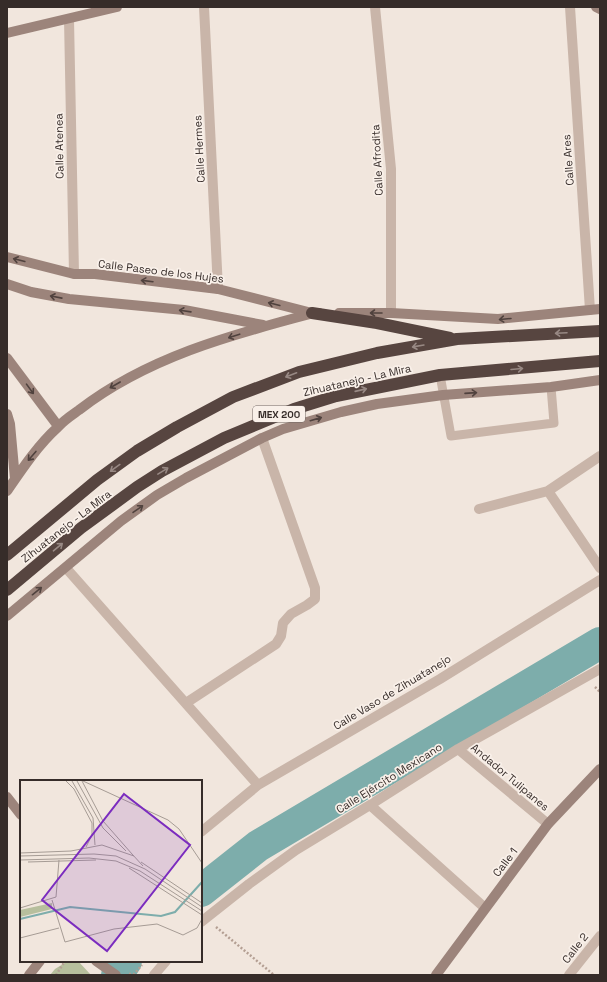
<svg xmlns="http://www.w3.org/2000/svg" width="607" height="982" font-family="'Space Grotesk',sans-serif">
  <style>
    .green { fill: #b7bf9d }
    .lines { fill: none; stroke-linecap: round; stroke-linejoin: round }
    .river { stroke: #7dadab; stroke-width: 32 }
    .path { stroke: #b49f93; stroke-width: 2.5; stroke-dasharray: 2 2; stroke-linecap: butt }
    .lane { stroke: #c9b5a9; stroke-width: 9 }
    .street { stroke: #c9b5a9; stroke-width: 10 }
    .secondary { stroke: #9c847b; stroke-width: 10 }
    .highway { stroke: #574540; stroke-width: 12 }
    .oneway { stroke: #50423e }
    .oneway2 { stroke: #988984 }
    .labels { text-anchor: middle; dominant-baseline: central; stroke-width: 3.5; stroke-linejoin: round; paint-order: stroke }
    .shield { fill: #f9f0e9; stroke: #706763; stroke-width: 1 }
    .shield-label { font-size: 10px; font-weight: bold; fill: #362c29 }
    .street-label { font-size: 11px; fill: #362c29; stroke: #f9f0e9 }
    .inset-river { fill: none; stroke: #7dadab; stroke-width: 2 }
    .inset-road { fill: none; stroke: #a69c95; stroke-width: 1 }
    .view { fill: #7b2cbf; fill-opacity: 0.15; stroke: #7b2cbf; stroke-width: 2 }
    .inset-edge { fill: none; stroke: #362c29; stroke-width: 2 }
  </style>
  <rect width="100%" height="100%" fill="#f1e6dd"/>
  <!-- green -->
  <path class="green" d="M68,961h10l13,14h-41l5,-6z"/>
  <g class="lines">
    <!-- river -->
    <path class="river" d="M201,891l57,-45 342,-203
      M117,975l9,-14"/>
    <!-- path -->
    <path class="path" d="M595,687l5,5
      M216,927l58,48
      M129,974h5l8,-9
      M56,975l9,-14"/>
    <!-- lane -->
    <path class="lane" d="M440,375l11,61 103,-13 -3,-36"/>
    <!-- street -->
    <path class="street" d="M204,7l14,282
      M375,7l16,162v144
      M570,7l20,303
      M69,19l5,255
      M548,491l52,77
      M479,509l69,-18 52,-35
      M66,568l192,217
      M186,703l90,-59 5,-8 2,-13 8,-9 16,-9 8,-6v-11l-53,-150
      M458,749l90,75
      M370,805l115,103
      M201,832l57,-47 182,-106 160,-99
      M201,922l48,-38 47,-34 74,-45 88,-56 142,-80
      M154,975l12,-14
      M569,975l31,-39"/>
    <!-- secondary -->
    <path class="secondary" d="M596,7l4,2
      M7,33l110,-26
      M7,257l67,17h21l123,15 94,24h7
      M7,284l24,8 38,7 115,11 79,15
      M339,313h52l107,6 102,-10
      M7,358l51,68
      M7,414l3,10 5,55
      M7,491c15,-22 31,-46 51,-64 6,-7 14,-12 21,-17 67,-52 151,-75 231,-96
      M7,616l114,-95 36,-26 29,-17 76,-40 21,-9 58,-17 36,-8 66,-9 108,-8 49,-7
      M7,797l14,18
      M96,961l20,14
      M29,975l11,-14
      M436,975l112,-151 52,-55"/>
    <!-- highway -->
    <path class="highway" d="M312,313l65,10 73,15
      M7,555l90,-75 40,-29 40,-24 56,-30 66,-25 78,-19 80,-14 143,-8
      M7,590l74,-62 56,-41 25,-16 62,-33 70,-29 42,-13 104,-21 160,-14"/>
  </g>
  <!-- one-way arrows -->
  <defs><path id="oneway-shaft" d="M-6 0H5M1.5-3L5.5 0L1.5 3" fill="none" stroke-width="1.6" stroke-linecap="round" stroke-linejoin="round"/></defs>
  <g class="oneway">
    <use href="#oneway-shaft" transform="translate(19 260) rotate(-166)"/>
    <use href="#oneway-shaft" transform="translate(147 281) rotate(-173)"/>
    <use href="#oneway-shaft" transform="translate(56 297) rotate(-169)"/>
    <use href="#oneway-shaft" transform="translate(274 304) rotate(-166)"/>
    <use href="#oneway-shaft" transform="translate(185 311) rotate(-172)"/>
    <use href="#oneway-shaft" transform="translate(376 313) rotate(180)"/>
    <use href="#oneway-shaft" transform="translate(505 319) rotate(175)"/>
    <use href="#oneway-shaft" transform="translate(234 336) rotate(162)"/>
    <use href="#oneway-shaft" transform="translate(115 385) rotate(150)"/>
    <use href="#oneway-shaft" transform="translate(30 389) rotate(54)"/>
    <use href="#oneway-shaft" transform="translate(471 393) rotate(-4)"/>
    <use href="#oneway-shaft" transform="translate(316 419) rotate(-16)"/>
    <use href="#oneway-shaft" transform="translate(32 456) rotate(131)"/>
    <use href="#oneway-shaft" transform="translate(138 509) rotate(-35)"/>
    <use href="#oneway-shaft" transform="translate(37 591) rotate(-39)"/>
  </g>
  <g class="oneway2">
    <use href="#oneway-shaft" transform="translate(561 333) rotate(177)"/>
    <use href="#oneway-shaft" transform="translate(418 346) rotate(170)"/>
    <use href="#oneway-shaft" transform="translate(517 369) rotate(-5)"/>
    <use href="#oneway-shaft" transform="translate(291 375) rotate(159)"/>
    <use href="#oneway-shaft" transform="translate(361 390) rotate(-13)"/>
    <use href="#oneway-shaft" transform="translate(115 468) rotate(144)"/>
    <use href="#oneway-shaft" transform="translate(163 471) rotate(-31)"/>
    <use href="#oneway-shaft" transform="translate(58 547) rotate(-40)"/>
  </g>
  <g class="labels">
    <!-- shield labels -->
    <rect class="shield" x="253" y="406" width="52" height="16" rx="3"/>
    <g class="shield-label">
      <text x="279" y="414">MEX 200</text>
    </g>
    <!-- street labels -->
    <g class="street-label">
      <text transform="translate(59 146) rotate(-91)">Calle Atenea</text>
      <text transform="translate(199 149) rotate(-93)">Calle Hermes</text>
      <text transform="translate(377 160) rotate(-93)">Calle Afrodita</text>
      <text transform="translate(568 160) rotate(-94)">Calle Ares</text>
      <text transform="translate(161 271) rotate(7)">Calle Paseo de los Hujes</text>
      <text transform="translate(357 380) rotate(-13)">Zihuatanejo - La Mira</text>
      <text transform="translate(66 526) rotate(-38)">Zihuatanejo - La Mira</text>
      <text transform="translate(392 692) rotate(-31)">Calle Vaso de Zihuatanejo</text>
      <text transform="translate(510 777) rotate(40)">Andador Tulipanes</text>
      <text transform="translate(389 778) rotate(-32)">Calle Ejército Mexicano</text>
      <text transform="translate(505 862) rotate(-53)">Calle 1</text>
      <text transform="translate(575 948) rotate(-52)">Calle 2</text>
    </g>
  </g>
  <!-- overview -->
  <g transform="translate(20 780)">
    <rect width="182" height="182" fill="#f1e6dd"/>
    <path d="M32,123v6l-32,8v-7z" fill="#b7bf9d"/>
    <path class="inset-river" d="M0,139l50,-12 91,9 14,-4 27,-30"/>
    <path class="inset-road" d="M46,1l8,8 18,34v12l-6,12M52,1l21,37 2,27M57,1l26,47 23,23M62,1l21,40 29,33M63,1l85,39 11,9 23,34M0,73l51,-2 31,-6 32,11M112,74l11,12M0,76l74,-2 22,2 29,13 57,38M0,80l69,-2 27,3 24,10 62,40M8,82l68,-2M121,82l61,41M109,88l73,47M32,120l13,42 49,-13 43,-5 26,11 14,-7 5,-9M0,128l36,-11 3,-37M0,158l39,-10"/>
    <path class="view" d="M104,14l66,51 -83,106 -65,-51z"/>
    <rect width="182" height="182" class="inset-edge"/>
  </g>
  <!-- border -->
  <rect width="607" height="982" fill="none" stroke="#362c29" stroke-width="16"/>
</svg>
